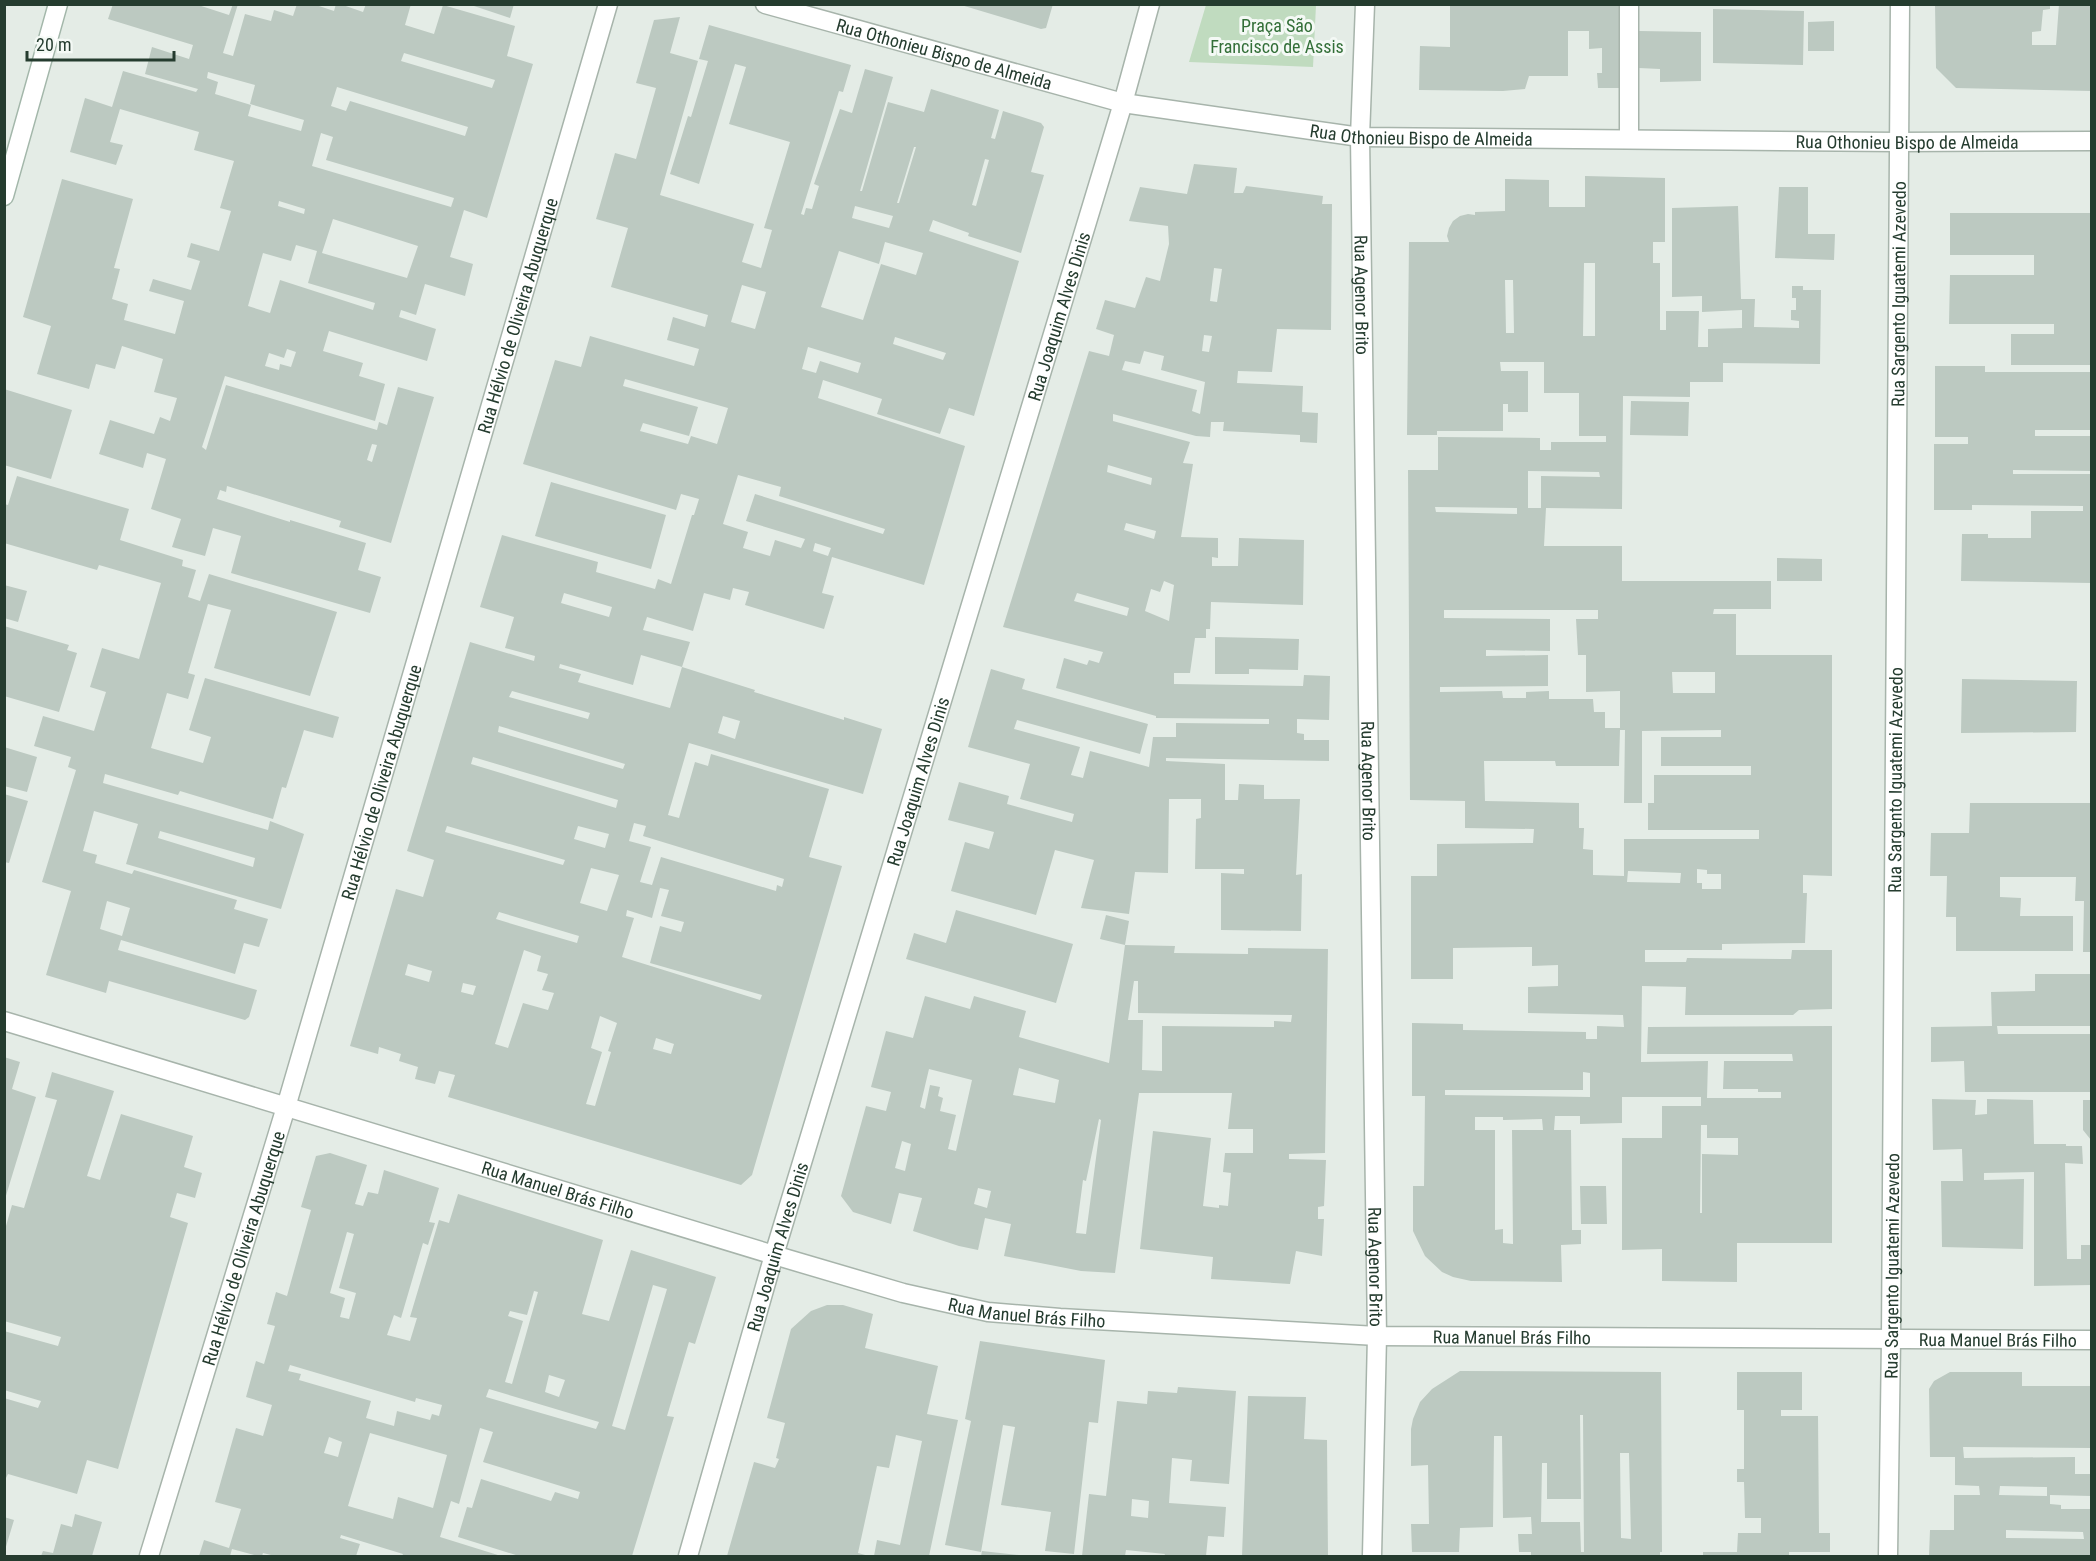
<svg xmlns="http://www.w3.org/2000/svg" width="2096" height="1561" font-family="'Roboto Condensed',sans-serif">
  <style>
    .green { fill: #c0dbbf }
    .building { fill: #bcc9c1; fill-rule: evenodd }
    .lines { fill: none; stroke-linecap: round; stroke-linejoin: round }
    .lane-casing { stroke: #a7b4ab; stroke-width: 21 }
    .street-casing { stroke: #a7b4ab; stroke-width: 21 }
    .secondary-casing { stroke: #a3b7aa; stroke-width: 21 }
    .lane { stroke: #fff; stroke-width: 18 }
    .street { stroke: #fff; stroke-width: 18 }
    .secondary { stroke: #fff; stroke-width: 18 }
    .labels { text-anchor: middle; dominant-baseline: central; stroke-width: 6; stroke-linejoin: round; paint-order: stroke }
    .park-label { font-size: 18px; fill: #336f38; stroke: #f4f9f5 }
    .street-label { font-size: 18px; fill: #253c2f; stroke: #f4f9f5 }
  </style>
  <rect width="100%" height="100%" fill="#e4ece6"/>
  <!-- green -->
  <path class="green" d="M1206,5h110l-3,62 -124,-5z"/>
  <!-- building -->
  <path class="building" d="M113,4h82l34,11 4,-11h5l-15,49 10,3 12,-42 26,7 3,-11 19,6 4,-12h16l21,7 2,-7h4l23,8 3,-8h45l-6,21 29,9 9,-29 72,21 -8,30 26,8 -46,154 -23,-8 -14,47 23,7 -8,32 -40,-12 -9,31 -15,-5 -2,7 37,12 -9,32 -98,-30 -6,20 40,12 -4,13 26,8 -10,37 -150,-45 -23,71 4,3 20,-65 151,45 2,-8 8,3 11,-38 36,10 -43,146 -52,-16 2,-6 -114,-35 -1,6 -6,-2 -3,9 73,23v-2l76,23 -8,27 23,7 -11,36 -139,-40 10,-37 -28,-8 -8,28 -33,-9 9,-28 -30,-10 15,-50 -19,-6 -4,15 -44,-14 11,-34 44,14 6,-17 10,4 7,-23 -23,-6 9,-33 -41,-13 -7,23 -19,-5 -7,25 -52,-15 14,-48 -28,-9 39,-138 71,20 -19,69 6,1 -8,30 16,5 -4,16 51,14 9,-33 -35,-10 4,-12 38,11 9,-29 -13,-4 4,-14 28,8 12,-40 -11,-3 14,-47 -40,-11 5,-18 -79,-23 -10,33 13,3 -7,20 -46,-13 15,-54 27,9 11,-36 73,21 2,-3 -53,-15 7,-27 37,12 4,-14 -85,-26zM404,53l91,27 -3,8 -91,-27zM208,72l47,13 -5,19 54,16 -3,11 -53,-15 3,-11 -36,-11 3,-12 -11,-4zM337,87l131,40 -3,9 -115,-35 -4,10 -15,-5zM321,133l12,4 -7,23 128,38 -3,9 -139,-41zM279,201l26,8 -1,5 -26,-8zM333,219l85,27 -11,32 -85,-25zM296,245l21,6 -9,32 67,20 -2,7 -93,-30 -10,33 -22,-7 15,-53 28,8zM287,349l9,3 -5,15 -11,-3 -1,6 -14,-4 4,-13 15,5zM372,444l5,1 -5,17 -5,-2z
    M468,4h46l-4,14z
    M1053,4l-7,24 -5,1 -80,-24z
    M1450,4h169v84h-21l-1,-15h5v-25l-13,1v-18h-21v45h-39l-4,13 -22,2 -84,-1 1,-44 30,1z
    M1935,4h115v5l-7,1 -2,21 -9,1v13h24l3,-41h32v87l-135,-3 -20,-20z
    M1713,9l91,2 -1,54 -90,-2z
    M680,17l-10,36 28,8 -38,134 94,29 -12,38 19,6 11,-38 -8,-2 26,-86 -61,-18 17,-57 -11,-3 -36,120 -29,-10 18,-58 3,1 17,-56 -9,-2 10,-34 142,40 -8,27 -4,-1 -38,123 3,1 2,-7 6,1 7,-23 -5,-2 26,-75 12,4 13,-44 28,8 -33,114h2l26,-89 36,10 7,-23 68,21 -8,28 4,1 8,-28 38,12 3,4 -13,45 13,3 -23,78 -53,-17 1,-3 -36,-13 -4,11 90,30 -45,155 -25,-8 -9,26 -63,-20 5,-15 -59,-19 -5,18 147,48 -41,139 -92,-28 -10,36 12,3 -10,33 -79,-24 4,-13 -16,-4 -3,12 -26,-7 -11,38 -46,-14 -4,13 47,12 -8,25 -41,-12 -8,30 -73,-21 -1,4 22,6 -3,8 92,26 12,-41 73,23 -1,2 90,28v-3l38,12 -19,65 -174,-51 -21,72 11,3 16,-56 13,4 3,-12 118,35 -20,68 33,9 -90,309 -11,10 -293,-88 7,-22 -16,-4 -4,13 -20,-5 3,-12 -19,-6 2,-7 -22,-7 -1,7 -28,-8 46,-157 27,8 11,-37 -27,-9 63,-209 64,19 1,-5 -30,-8 9,-31 -34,-10 22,-72 96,27 -2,10 59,17 3,-10 13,5 21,-69h2l5,-16 -18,-5 -5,16 -153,-46 32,-104 26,7 9,-31 104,30 5,-17 -32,-9 6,-23 32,10 3,-12 -97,-28 17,-59 -32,-9 19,-66 21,6 20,-71 -20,-5 18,-63zM914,147h2l-17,56h-2zM985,159l4,1 -13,46 -4,-1zM855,206l38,10 -4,12 -37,-10zM885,242l38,11 -7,22 -35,-11 -18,56 -42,-13 18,-56 40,13zM742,285l24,7 -11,37 -24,-7zM895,337l51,16 -3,7 -50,-16zM808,347l53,16 -3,10 -38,-12 -4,12 -14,-4zM625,379l103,29 -11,36 -26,-8 -3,8 -48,-13 3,-8 46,13 9,-29 -75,-21zM738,475l43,12 -2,9 106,33 -2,5 -128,-40 -9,27 59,18 -4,9 -26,-8 -5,16 -27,-8 5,-16 -25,-8zM815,543l16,5 -3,8 -15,-5zM564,593l48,14 -3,10 -48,-14zM512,691l78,22 -2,6 -79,-22zM723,716l17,5 -5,18 -17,-6zM499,726l126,38 -2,5 -125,-37zM473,757l145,43 -2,8 -145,-44zM634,823l12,3 -3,10 141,43 -2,8 -5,-2 -1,6 -115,-34 -9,28 -12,-3 11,-35 -22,-6zM447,826l118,34 -2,5 -118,-33zM578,826l31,8 -4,14 -31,-9zM591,868l28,7 -12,36 -27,-8zM660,888l9,2 -8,26 23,6 -3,10 -21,-6 -10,37 112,32 -2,5 -138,-43 12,-39 -8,-2 1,-6 25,8zM499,912l80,24 -2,7 -48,-14 -33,-10zM524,950l17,6 -4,15 11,3 -6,16 12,3 -6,17 -25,-7 -15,45 -13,-4zM408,964l24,7 -3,11 -24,-7zM463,983l13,3 -3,9 -12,-3zM600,1016l17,7 -9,28 3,1 -16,54 -9,-2 16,-52 -11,-4zM656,1038l18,6 -3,10 -18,-5z
    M1834,21v30h-26v-29z
    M1639,31l62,1v49l-41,1v-13l-21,-1z
    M1194,164l43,4 -3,25h9l3,-7 24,3 53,7 -1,8h10l-1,126 -54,-1 -5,43 -34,-1 -1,12 66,3 -1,26 16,1 -1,30 -17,-1v-7l-77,-4 1,-9h-13l-1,15 -14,-1 -83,-22v7l77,21 -7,21 10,1 -12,73 37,1v20l-6,-1v9h26l1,-28 65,2 -1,65 -92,-3 -1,27h-4v9h-11l-5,35h-16v11l129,2 1,-11 26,1 -1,44 -32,-1v14l7,1v6h25v21l-163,-3v3l59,3v36h13l1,-16 25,1v14h36l-4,76 6,-1 -1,57 -80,-1v-57l23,1v-5h-49l1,-50 5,-1v-19h-32l-1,74 -33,-1 -6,42 -48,-6 13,-48 -39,-10 -19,65 -85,-24 14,-49 24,7 5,-17 -46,-12 11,-38 50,14 -2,8 65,18 2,-8 -54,-15 10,-35 -62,-17 23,-78 34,10 -3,10 126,35 -8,30 -123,-34 -3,9 66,18 -9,28 12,3 7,-27 59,16 4,-30h23v-14l93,1v-5l-113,-1v-2l-100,-28 8,-30 23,7 2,-5 10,3 4,-11 -100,-25 86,-276 20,5 5,-21 -18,-6 9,-29 30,8 11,-31 14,4 9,-37 -1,-18 -39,-5 11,-34 47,7zM1214,268l8,1 -5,33 -7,-1zM1204,335l8,1 -3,16 -7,-1zM1144,351l20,5 -3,14 44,12 -5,32 -8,-3 5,-21 -75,-20 3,-9 15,3zM1108,465l44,13 -1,7 -44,-13zM1126,523l30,8 -2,8 -30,-9zM1164,581l10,4 -5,36 -24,-10 6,-22 9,3zM1077,593l52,15 -2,8 -53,-15z
    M1585,176l80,2v64h-12v21h7v67h6v-19h33l-1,36h10v-18l34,-1v-18l-40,2v-16l-30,1v-89l66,-2 3,93h14l-1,28 45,1v-7l-8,-1v-10h5v-12h-4v-12h11v4h18l-1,74 -97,-1v19h-33v15l-67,-1 -1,113 -76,-1 -2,38h78v35h149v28h-57l-1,5h23v41h96v221l-29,-1v18h4l-2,50 -83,1v6h-77v12h41l1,-4 104,1 1,-9h40v59l-33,1 -6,5h-108l1,-28 -44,-1 -1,76 67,-1 -1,37h74v-6h-23v-3h-35l1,-28h69l-1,-7h-145l1,-27 184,-1v217h-95v39l-75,-1v-32l-40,1v-112h40v-32h39v-9h-79v26l-42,1v-8h-25l-1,14h17l1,100h9v14l-20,1 1,37 -91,-1 -18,-4 -11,-5 -17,-16 -12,-25v-45h11l1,-90h-13v-73l51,1v6l123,2v7h11v-13l27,1 -1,-12 -95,-2v-26l30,-1v-21l-26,1v-19l-79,1v31h-42v-103h26v-32l96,-1 1,-14 -69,-1v-27l-55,-1 -2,-330h30v-33l102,1v12h11v-8h55v-6h-27v-43h-35v-31h-44l1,9h27v41h-20v-8h-5v27h-66v4h-30l2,-193h40l-2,-6 2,-8 4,-7 7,-5 8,-2 7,1v-3l30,-1v-32l44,1v27h36zM1584,263h11v73h-12zM1505,280h8l1,53h-8zM1528,471l71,1 1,5 -59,-1v32h-13zM1435,507l82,1v6l-81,-2zM1444,610h154v9h-22l2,36h8v37l34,-1v37h-15v-16h-11l-1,-13h-44v-8l-23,1v6h-23l-1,-7 -62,1v-5l108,-1v-31l-62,1v-6l64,1v-32l-106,-1zM1672,672h43v21h-42zM1620,730h5l-1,73h18v-72l79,-1v7h-60v29h90v9h-97v28h-6v27h111v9h-135v37l-31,-1v-25l-10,-1 1,-21h-5v-25l-94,-2 -1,-40h71l1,5h63zM1697,869l10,1v4h14v15h-19v-6h-5zM1628,871l53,2 -1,10 -53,-1zM1583,1072l7,1v24l-145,-2v-5h138zM1475,1117h28v3l39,-1 1,11h-31l1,114 -10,-1v-14l-8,1v-100h-20zM1701,1125h6v13h31v17l-36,-1v59h-2z
    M1779,187h29v47h27l-1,26 -59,-2z
    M1950,213h141v152h-80v-31h43v-10h-105l1,-49h84v-20h-84z
    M1935,366h50v6h106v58h-56v6h56v35l-78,-1v4h78v109l-130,-2 1,-47h26v4h43v-27h52v-5l-111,-1v5h-38v-66h34v-7h-33z
    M4,389l68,21 -21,69 -47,-14z
    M1631,401l58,1 -1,34 -58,-1z
    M17,476l112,33 -9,31 63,20 -1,6 14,4 -8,27 12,4 9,-27 128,38 -27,84 -96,-28 17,-58 -23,-6 -20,69 7,2 -7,24 -21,-6 -16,55 52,15 8,-26 -22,-7 16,-52 134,39 -6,21 -29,-8 -18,58 -4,-1 -9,32 -93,-28 -2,4 -73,-21 -2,9 165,47 2,-9 34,13 -23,75 -155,-45 12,-40 -44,-13 -11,40 14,4 -2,8 37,11 2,-4 103,30 -3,9 34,10 -9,28 -15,-4 -9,31 -114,-34 -3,10 139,40 -8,27 -4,3 -136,-39 -3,12 -60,-18 25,-84 -29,-9 34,-112 -8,-3 3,-10 -37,-11 9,-30 51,15 12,-39 -16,-5 12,-39 37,11 22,-76 -62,-18 -2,5 -93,-27v-39l4,1zM160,831l95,27 -2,9 -95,-29zM107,901l23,7 -8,28 -22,-7z
    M551,482l115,33 -15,54 -116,-33z
    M1777,558l45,1v22h-45z
    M4,585l23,6 -9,31 -14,-4z
    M4,626l65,19 -2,5 10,3 -18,59 -55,-16z
    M1215,637l84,2 -1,31 -49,-1v5h-34z
    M1962,679l115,2 -1,51 -115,1z
    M4,747l33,10 -10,35 -23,-6z
    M4,794l24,7 -19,62 -5,-1z
    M1970,803h121v149h-8l1,-51h-9l1,-24h-76v20l21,1 -1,18h53v35h-117v-34h-10l1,-41h-17l1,-43h38z
    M956,910l117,34 -17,59 -150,-44 8,-26 32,10z
    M1106,915l23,6 -4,24 -25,-6z
    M1125,945l50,1 -1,7 74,1v-6l80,1 -3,204 -36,1v5l37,1 -2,46 -6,1v12h6l-2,37 -26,-5 -6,33 -79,-5 2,-22 -73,-8 13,-118 58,7 -8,68 16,2v-3l9,1 3,-33 -8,-1 2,-19h28v-24h-25l4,-36h-93l-24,180 -34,-2 -77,-15 7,-32 -26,-6 -7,32 -19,-4 -46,-15 9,-33 -23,-5 -8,31 -38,-12 -12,-16 25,-90 20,5 5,-19 -20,-5 15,-56 27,7 12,-42 45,13 4,-13 52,15 -7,26 90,26zM1134,981h4v32l154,2 -1,7 -17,-1v6l-112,-1v45l-20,-1 1,-50h-15zM1019,1068l40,12 -4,23 -42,-8zM929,1069l43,11 -16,71 -8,-2 8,-34 -16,-4 3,-13 -5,-2 2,-9 -10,-2 -5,24 -5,-2zM1099,1119l2,1 -15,114 -10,-1 7,-53 3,1zM902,1141l9,3 -6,27 -10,-3zM978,1188l13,3 -4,17 -13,-4z
    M2035,974h56v52h-94l1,8h93v58h-126l-1,-31 -33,1v-35l61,-1 -1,-34 44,-1z
    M4,1057l16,5 -8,27 24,8 -31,102z
    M52,1072l62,19 -27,85 13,4 21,-66 72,22 -9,31 18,6 -7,25 -18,-5 -7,24 18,6 -70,246 -31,-9 -10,34 -69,-20 -4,8v-84l34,10 3,-7 -37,-11v-59l54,15 3,-9 -57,-16v-96l2,1 6,-21 12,3 33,-108 -12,-3z
    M1932,1099l44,1 -1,15 12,-1v-15l46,1 1,44h32v2h16l1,18 -18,-1 2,96h14v-14h10v40l-57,1v-114l-50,1v7l40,-1 -1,70 -81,-2 -1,-66h22l-1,-32 -29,1z
    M2083,1100h8v40l-8,-10z
    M330,1153l37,12 -12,39 8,2 5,-14 10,2 6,-24 55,18 -10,34 6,1 -7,22 -5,-2 -22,75 -7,-3 -7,20 23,6 7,-23 -7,-1 29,-97 10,3 9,-29 145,46 -21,74 27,7 22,-71 85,27 -21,67 -6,-2 -22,74 7,1 -42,139h-113l-61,-19 9,-30 5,1 9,-29 70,22 4,-9 23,7 2,-7 -97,-30 10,-30 -13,-4 -21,76 -8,-3 -11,36 61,19h-99l1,-2 -62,-19 -1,3 20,6 -4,12h-81l-12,-3 -1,3h-4l-26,-7 -2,7h-31l5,-16 25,8 12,-39 -26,-7 21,-74 27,8 9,-31 -26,-8 10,-36 8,3 11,-38 -8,-2 9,-32 11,4 24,-86 -10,-3 15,-51zM347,1232l7,2 -15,54 17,5 -7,26 -9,-2 5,-19 -15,-5zM653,1285l14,4 -42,141 -13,-4zM534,1291l4,1 -26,92 -7,-2 18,-61 -15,-5 2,-5 17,4zM290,1365l125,37 1,-4 26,7 -3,11 -7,-2 -2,6 -33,-9 -3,15 -28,-8 5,-17 -72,-21 2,-6 -13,-3zM549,1375l16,5 -6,17 -14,-5zM489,1389l110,33 -3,7 -110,-32zM370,1433l77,22 -14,53 -35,-11 -5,22 -45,-13zM329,1437l13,5 -4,15 -14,-4z
    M1580,1186h26l1,38h-26z
    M827,1305h16l30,9 -8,34 73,18 -11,48 31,6 -29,136h-55l3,-16 23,5 22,-104 -26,-6 -7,33 -12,-2 -19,87 11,3h-142l27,-94 21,6 4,-9 -3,-1 9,-35 -18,-5 24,-89 20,-18z
    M980,1341l125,19 -7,63 -9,-1 -15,132 -29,-3 6,-39 -50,-7 14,-78 -12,-2 -22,127 -36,-7 26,-124 -6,-2z
    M1460,1371l201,1 1,180h-2v4h-129v-4h-12l-1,-18h14l-1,-17 -28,1 -1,-82h-8l-1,91 -33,1 -1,24h-47l-1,-28h18l-1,-59 -17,1v-37l2,-10 7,-17 12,-13zM1580,1415h3l1,137h-3l-1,-30h-39l1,-59h5v36h34zM1620,1453h9l2,86 -10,-1z
    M1737,1372h65v38h-21v6h37l1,117h11v19h-41v4h-86v-4h34l1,-19h23v-15h-16l-1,-36h-7v-13h7v-59h-7z
    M1950,1372h72v14h69v62l-128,-1 1,11 111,-1v17h16v22l-41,-1v9l11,1v4h30v47h-162l1,-26h24v-35h26l-1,-9 -24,-1v-28h-25l-1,-68 5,-8zM2000,1486l47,1v9l-48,-1zM2006,1530l77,2 1,7 -78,-1z
    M1178,1387l58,4 -7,93 -39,-3 2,-21 -20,-2 -3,45 57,4 -2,30 -16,-1 -2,20h-42l1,-2 -39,-4 -1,6h-43l7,-62 17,2 11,-95 30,3 1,-13 29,2zM1132,1499l17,2 -1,17 -17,-2z
    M1248,1396l58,1 -2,42 23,1 1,116h-86z
    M75,1514l27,8 -10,34h-51l2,-5 10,2 8,-29 11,3z
    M4,1517l10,3 -9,30 -1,-1z
    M982,1551l37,4v1h-38z"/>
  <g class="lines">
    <defs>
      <path id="lane" d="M1629,4v135"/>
      <g id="street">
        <path id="s1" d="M765,4l358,99 237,34 539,5 193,-1"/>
        <path id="s2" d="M1365,4l-5,133 17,1199 -5,220"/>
        <path id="s3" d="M4,1021l770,234 129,38 85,19 72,6 317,18 715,4"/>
        <path id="s4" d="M149,1556l137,-449 322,-1103"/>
        <path id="s5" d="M688,1556l86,-301 349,-1152 27,-99"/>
        <path id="s6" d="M1888,1556l3,-217 9,-1335"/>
      </g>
      <path id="secondary" d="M4,196l54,-192"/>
    </defs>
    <!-- lane casing -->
    <use href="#lane" class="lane-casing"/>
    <!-- street casing -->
    <use href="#street" class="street-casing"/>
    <!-- secondary casing -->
    <use href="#secondary" class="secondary-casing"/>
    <!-- lane -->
    <use href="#lane" class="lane"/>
    <!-- street -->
    <use href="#street" class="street"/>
    <!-- secondary -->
    <use href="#secondary" class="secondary"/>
  </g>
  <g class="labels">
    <!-- park labels -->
    <g class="park-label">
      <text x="1277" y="25">Praça São<tspan x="1277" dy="21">Francisco de Assis</tspan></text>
    </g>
    <!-- street labels -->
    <g class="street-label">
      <text stroke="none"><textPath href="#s1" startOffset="186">Rua Othonieu Bispo de Almeida</textPath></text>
      <text stroke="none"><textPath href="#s1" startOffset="672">Rua Othonieu Bispo de Almeida</textPath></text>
      <text stroke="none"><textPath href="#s1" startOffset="1158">Rua Othonieu Bispo de Almeida</textPath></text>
      <text stroke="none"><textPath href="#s2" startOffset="291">Rua Agenor Brito</textPath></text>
      <text stroke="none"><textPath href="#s6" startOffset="1262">Rua Sargento Iguatemi Azevedo</textPath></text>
      <text stroke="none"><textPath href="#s4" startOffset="1294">Rua Hélvio de Oliveira Abuquerque</textPath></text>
      <text stroke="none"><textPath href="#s5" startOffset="1294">Rua Joaquim Alves Dinis</textPath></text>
      <text stroke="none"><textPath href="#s5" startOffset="808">Rua Joaquim Alves Dinis</textPath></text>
      <text stroke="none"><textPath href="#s2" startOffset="777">Rua Agenor Brito</textPath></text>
      <text stroke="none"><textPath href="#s4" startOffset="808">Rua Hélvio de Oliveira Abuquerque</textPath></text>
      <text stroke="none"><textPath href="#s6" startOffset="776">Rua Sargento Iguatemi Azevedo</textPath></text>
      <text stroke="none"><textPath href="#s3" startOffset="579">Rua Manuel Brás Filho</textPath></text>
      <text stroke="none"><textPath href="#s5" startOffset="322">Rua Joaquim Alves Dinis</textPath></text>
      <text stroke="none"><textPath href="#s4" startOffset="322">Rua Hélvio de Oliveira Abuquerque</textPath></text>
      <text stroke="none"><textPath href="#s2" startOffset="1263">Rua Agenor Brito</textPath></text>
      <text stroke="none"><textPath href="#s6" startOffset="290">Rua Sargento Iguatemi Azevedo</textPath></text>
      <text stroke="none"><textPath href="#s3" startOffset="1065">Rua Manuel Brás Filho</textPath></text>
      <text stroke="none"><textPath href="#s3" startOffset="1551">Rua Manuel Brás Filho</textPath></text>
      <text stroke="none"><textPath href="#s3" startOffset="2037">Rua Manuel Brás Filho</textPath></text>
    </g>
  </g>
  <!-- border -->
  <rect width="2096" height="1561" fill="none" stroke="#253c2f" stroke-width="12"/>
  <!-- scale -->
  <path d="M27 51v9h147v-9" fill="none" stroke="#253c2f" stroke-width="3"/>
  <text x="36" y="51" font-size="18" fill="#253c2f" stroke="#f4f9f5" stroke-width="4.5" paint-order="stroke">20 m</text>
</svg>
